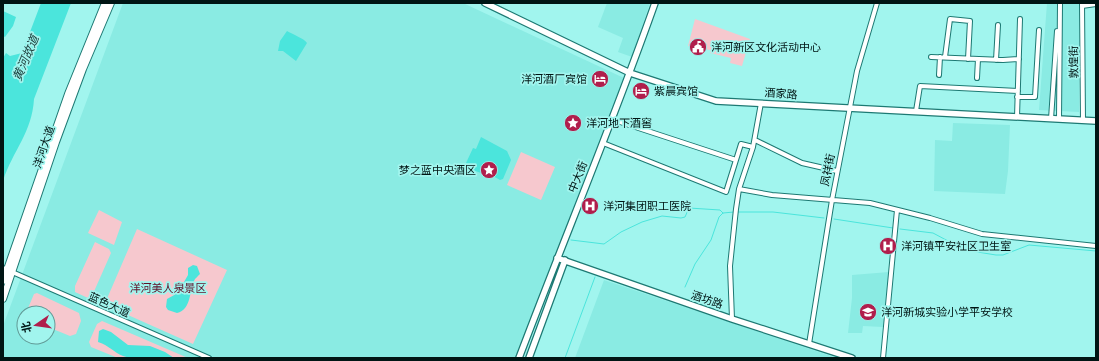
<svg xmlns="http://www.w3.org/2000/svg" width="1099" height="361" font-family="'Fira Sans Condensed','Noto Sans SC',sans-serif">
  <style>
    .built { fill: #8aebe3; fill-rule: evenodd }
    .green { fill: #f6c8ce }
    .water { fill: #4be5dc }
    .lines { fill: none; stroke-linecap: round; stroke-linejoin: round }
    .stream { stroke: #4be5dc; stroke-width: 1 }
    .street-casing { stroke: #1d7973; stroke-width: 6 }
    .secondary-casing { stroke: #1d7973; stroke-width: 8 }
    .primary-casing { stroke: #1d7973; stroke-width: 8 }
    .street { stroke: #fff; stroke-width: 4 }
    .secondary { stroke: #fff; stroke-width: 5.5 }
    .primary { stroke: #fff; stroke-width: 6 }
    .labels { text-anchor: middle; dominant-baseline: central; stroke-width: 3.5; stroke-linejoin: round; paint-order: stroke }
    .poi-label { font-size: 11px; fill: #001514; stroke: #a1f5ee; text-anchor: start }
    .street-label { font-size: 11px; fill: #001514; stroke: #a1f5ee }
    .park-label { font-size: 11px; fill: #611028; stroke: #a1f5ee }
    .water-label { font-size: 12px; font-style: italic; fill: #1c3c3a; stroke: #a1f5ee }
  </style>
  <rect width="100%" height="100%" fill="#a1f5ee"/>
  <!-- built -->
  <path class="built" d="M123,3h340l161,75 -108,280h-513v-32zM24,313h24v24h-24z
    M607,3h43l-18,54 -14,-5 5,-14 -25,-11z
    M1047,3h32v109l-40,-2z
    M953,123l57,2 -2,46 -3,23 -71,-3 1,-51 17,1z
    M889,272l-6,55 -20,-1 -1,7h-14l4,-35v-23z
    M604,280l233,78h-262z"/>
  <!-- green -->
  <path class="green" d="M695,19l55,20 -8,27 -12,-3 1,-5 -21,-5v-3l-22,-4z
    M521,152l34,15 -14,33 -34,-15z
    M99,210l23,12 -8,23 -26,-12z
    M137,229l90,41 -34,74 -83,-37 -4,-6z
    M95,242l14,7 2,4 -19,43 -4,2 -13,-6v-6z
    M37,293l42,20 2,8 -5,13 -6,2 -22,-9v-14h-22l8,-19z
    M102,321l86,37h-70l-27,-11 -2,-5 8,-18z"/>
  <!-- water -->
  <path class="water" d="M41,3h30l-37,96c-2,34 -21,51 -31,82v-123l3,-5 4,3 12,-3z
    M3,11l13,6 -3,9 -8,11 -2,-1z
    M287,31c5,3 18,8 20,12l-11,18 -13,-10h-5l2,-10z
    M481,137l26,14 4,9 -8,19 -3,1 -7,-4 3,-8 -10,-5 -5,10 -14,-5 -1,-5 7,-15 3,1z
    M193,265l4,1 3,8c-2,2 -3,3 -5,5 -6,10 -3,31 -18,34l-9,-3 -2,-3 1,-8 9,-5 3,-10 5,-2 4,-7v-7z
    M103,329l8,3 17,13 22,1 15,6 9,6c-16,0 -37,3 -51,-2 -10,-4 -13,-10 -25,-14l1,-11z"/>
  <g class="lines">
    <!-- stream -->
    <path class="stream" d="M737,212h36l51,6
      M834,219l59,9
      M900,229l33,4 32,17 31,5h7l26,-10 67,6
      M571,240l33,4 17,-12 21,-10 20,-6 19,2 4,-1 4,-9 31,2 3,3
      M685,287l10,-23 16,-24 8,-23 4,-4 11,-1
      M565,358l30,-81"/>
    <defs>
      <path id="street" d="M1082,3l1,118
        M1082,6l14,-2
        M931,57l72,3 16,-1
        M945,57l5,-38 20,2 -2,38
        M996,60l2,-35
        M939,75l1,-18
        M977,78l1,-19
        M1017,97h18l4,-67
        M916,111l4,-25 98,5
        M1017,117l3,-98
        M611,119l125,41
        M1051,119l6,-88
        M1059,119l1,-116
        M755,140l47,23 35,8
        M603,143l123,49 15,-48 12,3
        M739,189l33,6 98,8 60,15 52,16 114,12
        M3,268l206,90
        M732,319l-2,-53 6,-57 3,-20 14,-42 8,-44
        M809,344l23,-144 25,-129 20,-68
        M883,358l14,-148"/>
      <path id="secondary" d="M485,3l145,70 86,28 380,20
        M557,258l175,61 120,39
        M519,358c45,-119 94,-236 136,-355
        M529,358l36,-98"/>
      <path id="primary" d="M3,281l65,-187 37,-91
        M3,299l53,-157 27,-73 28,-66"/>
    </defs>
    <!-- street casing -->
    <use href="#street" class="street-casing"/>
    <!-- secondary casing -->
    <use href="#secondary" class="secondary-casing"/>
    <!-- primary casing -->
    <use href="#primary" class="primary-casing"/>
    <!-- street -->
    <use href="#street" class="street"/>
    <!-- secondary -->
    <use href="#secondary" class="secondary"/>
    <!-- primary -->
    <use href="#primary" class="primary"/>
  </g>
  <!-- icons -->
  <defs>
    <symbol id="civic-disc" viewBox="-11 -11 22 22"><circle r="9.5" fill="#b01e4c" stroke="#a1f5ee"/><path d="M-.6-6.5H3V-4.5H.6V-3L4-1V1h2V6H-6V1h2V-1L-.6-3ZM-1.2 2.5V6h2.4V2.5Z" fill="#fff"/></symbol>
    <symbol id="hotel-disc" viewBox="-11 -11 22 22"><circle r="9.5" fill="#b01e4c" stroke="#a1f5ee"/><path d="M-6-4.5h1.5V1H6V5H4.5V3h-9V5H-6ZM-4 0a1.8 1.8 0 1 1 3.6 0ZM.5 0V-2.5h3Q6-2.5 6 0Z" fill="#fff"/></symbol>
    <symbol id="sight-disc" viewBox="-11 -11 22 22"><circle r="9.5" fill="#b01e4c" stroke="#a1f5ee"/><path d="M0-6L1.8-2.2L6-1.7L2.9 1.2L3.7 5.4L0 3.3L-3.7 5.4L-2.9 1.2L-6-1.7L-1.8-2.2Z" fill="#fff"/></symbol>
    <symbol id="hospital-disc" viewBox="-11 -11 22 22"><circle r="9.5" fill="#b01e4c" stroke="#a1f5ee"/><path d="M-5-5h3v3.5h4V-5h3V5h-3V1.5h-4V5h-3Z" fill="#fff"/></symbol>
    <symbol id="school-disc" viewBox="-11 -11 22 22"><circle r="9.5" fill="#b01e4c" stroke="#a1f5ee"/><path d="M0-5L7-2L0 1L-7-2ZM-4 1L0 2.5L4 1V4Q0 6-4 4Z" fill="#fff"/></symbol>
  </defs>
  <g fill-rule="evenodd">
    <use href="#civic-disc" x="688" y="37" width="20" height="20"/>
    <use href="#hotel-disc" x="590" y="69" width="20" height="20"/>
    <use href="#hotel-disc" x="631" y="81" width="20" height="20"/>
    <use href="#sight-disc" x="563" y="113" width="20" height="20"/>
    <use href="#sight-disc" x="479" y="160" width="20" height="20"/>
    <use href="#hospital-disc" x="580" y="196" width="20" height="20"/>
    <use href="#hospital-disc" x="878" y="236" width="20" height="20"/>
    <use href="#school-disc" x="858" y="302" width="20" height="20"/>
  </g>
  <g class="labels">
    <!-- poi labels -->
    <g class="poi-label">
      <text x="711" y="47">洋河新区文化活动中心</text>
      <text x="587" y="79" text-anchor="end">洋河酒厂宾馆</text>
      <text x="654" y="91">紫晨宾馆</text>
      <text x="586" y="123">洋河地下酒窖</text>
      <text x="476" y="170" text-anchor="end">梦之蓝中央酒区</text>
      <text x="603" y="206">洋河集团职工医院</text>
      <text x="901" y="246">洋河镇平安社区卫生室</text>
      <text x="881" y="312">洋河新城实验小学平安学校</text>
    </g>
    <!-- street labels -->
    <g class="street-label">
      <text transform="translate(1074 62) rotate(-91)">敦煌街</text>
      <text transform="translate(781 94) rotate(4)">酒家路</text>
      <text transform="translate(44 147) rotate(-71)">洋河大道</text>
      <text transform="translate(828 170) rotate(-79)">凤祥街</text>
      <text transform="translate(578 177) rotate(-68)">中大街</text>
      <text transform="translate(707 300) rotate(19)">酒坊路</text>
      <text transform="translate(109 305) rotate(24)">蓝色大道</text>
    </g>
    <!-- park labels -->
    <g class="park-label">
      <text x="168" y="288">洋河美人泉景区</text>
    </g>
    <!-- water labels -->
    <g class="water-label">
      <text transform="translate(26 58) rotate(-67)">黄河故道</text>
    </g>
  </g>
  <!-- border -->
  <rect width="1099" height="361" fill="none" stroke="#001514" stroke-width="8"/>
  <!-- north arrow -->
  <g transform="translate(36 325) rotate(257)"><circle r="19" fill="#a1f5ee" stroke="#619b97"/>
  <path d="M0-3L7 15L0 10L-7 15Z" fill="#b01e4c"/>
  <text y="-6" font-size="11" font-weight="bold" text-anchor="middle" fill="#001514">北</text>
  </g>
</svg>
